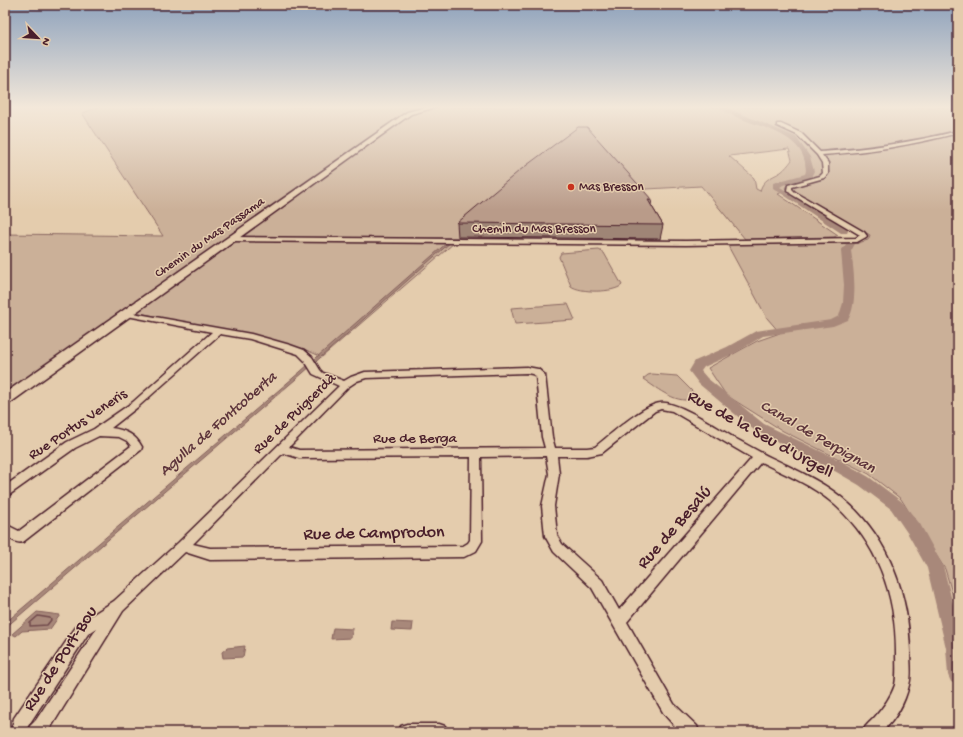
<svg xmlns="http://www.w3.org/2000/svg" width="963" height="737" font-family="'Gochi Hand',sans-serif">
  <style>
    .green { fill: #cbb098; stroke: #8a6862; fill-rule: evenodd }
    .water { fill: #a8887a; stroke: #825e5a }
    .lines { fill: none; stroke-linecap: round; stroke-linejoin: round }
    .shore { stroke: #70494b; stroke-width: 1.5 }
    .canal { fill: #a8887a; fill-rule: evenodd }
    .street-casing { stroke: #4a1f2b; stroke-width: 3 }
    .secondary-casing { stroke: #4a1f2b; stroke-width: 3 }
    .street { fill: #e4ccad; fill-rule: evenodd }
    .secondary { fill: #e4ccad; fill-rule: evenodd }
    .wall { fill: #9f8576; stroke: #4a1f2b }
    .building { fill: #b99b89; stroke: #4a1f2b }
    .poi-dot { fill: #c8321e; stroke: #e4ccad; stroke-width: 1.5 }
    .labels { text-anchor: middle; dominant-baseline: central; stroke-width: 3; stroke-linejoin: round; paint-order: stroke }
    .far-poi-label { font-size: 13px; fill: #4a1f2b; stroke: #e4ccad; text-anchor: start }
    .far-street-label { font-size: 13px; fill: #4a1f2b; stroke: #e4ccad }
    .street-label { font-size: 15px; fill: #4a1f2b; stroke: #e4ccad }
    .water-label { font-size: 16px; font-style: italic; fill: #5d343b; stroke: #e4ccad }
    .near-street-label { font-size: 18px; fill: #4a1f2b; stroke: #e4ccad }
  </style>
  <rect width="100%" height="100%" fill="#e4ccad"/>
  <filter id="ink" filterUnits="userSpaceOnUse"><feTurbulence type="fractalNoise" baseFrequency=".025" numOctaves="2"/><feDisplacementMap in="SourceGraphic" scale="8" xChannelSelector="R" yChannelSelector="G"/><feConvolveMatrix kernelMatrix="1 2 1 2 8 2 1 2 1" color-interpolation-filters="sRGB"/></filter>
  <g filter="url(#ink)">
    <!-- green -->
    <path class="green" d="M100,107h330l-23,6 -402,282v-161l158,2 -81,-123z
      M439,107h519v23c-46,14 -94,20 -142,23l6,9 1,10 -4,4 -32,9 -2,3 2,2 -9,4 60,41 -4,2 -89,2 -44,-53 -72,4 -140,19 -31,29 -219,-1 173,-123zM789,149l3,11c-3,4 -7,9 -11,12 -10,6 -18,7 -21,19l-4,-2 -2,-11 -25,-22z
      M958,133v480l-13,-44 -44,-70 -32,-25 -86,-43 -57,-36 -18,-27 49,-27 23,-8 -13,-15 -40,-74 131,-1 10,-3 2,-5 -74,-42 -5,-4 2,-2 32,-9 4,-4 -1,-11 -5,-8c45,-3 92,-9 135,-22z
      M233,241l221,2 -132,114 -18,-8 -21,-6 -148,-31z
      M599,250l5,3 18,32c-8,8 -42,8 -51,1l-12,-29 2,-4z
      M568,304l7,16 -60,4 -4,-16z
      M652,374l25,2 19,19v3c-18,8 -38,-9 -53,-19l5,-4z"/>
    <!-- water -->
    <path class="water" d="M449,241h3l-149,132 -298,255v-5l295,-251z
      M37,612l23,3 -10,14 -28,2 -6,5 -4,-2z
      M392,622l21,1 -1,8 -21,-1z
      M333,628l20,1 -2,9 -20,1z
      M245,646l-2,11 -20,1 -1,-6 5,-4z"/>
    <g class="lines">
      <!-- shore -->
      <path class="shore" d="M38,616l12,2 1,2 -4,5 -17,1v-3z"/>
      <!-- canal -->
      <path class="canal" d="M718,107h7l71,30 14,20 4,14 -3,6 -28,8 -3,2 67,42 1,2 -1,2h-6l-68,-45v-5l32,-9c2,-4 0,-8 0,-12 -8,-35 -63,-36 -87,-55z
        M852,239l4,3 -5,9c3,19 7,53 -3,69l-15,6 -70,10 -28,17 -31,14 -3,4 6,7 57,46 79,38 26,15 32,24 19,23 23,42 15,57v62l-7,-3 -3,-7 -2,-27 -19,-80 -19,-34 -17,-25 -32,-24 -26,-15 -79,-40 -55,-46 -10,-13 6,-10 32,-14 29,-16 75,-11 8,-4 4,-13 1,-18 -3,-34 8,-11z"/>
      <defs>
        <path id="street" d="M777,124h4l20,9 19,19c47,-3 93,-10 138,-21v2c-45,12 -90,19 -136,22l6,8v11l-4,4 -32,9v2l3,3 69,40 3,4 -1,1 -9,5 -171,3 -454,-4 -3,-2 3,-2 454,4 170,-3 4,-3 -69,-41 -4,-4 1,-5 32,-9 3,-3 -1,-10 -5,-8 -20,-20 -20,-9z
          M124,312h3l124,22 39,11 14,5 8,7 8,13 3,3 21,8 7,-4 14,-5 162,-5 11,2 7,6 7,62 3,11h32l8,-1c15,-12 48,-42 65,-44 17,-3 62,28 78,37 13,7 25,14 38,20 22,11 45,21 65,37 47,38 68,97 69,155 0,11 2,23 -1,33 -4,18 -14,35 -27,47h-20c3,-6 7,-9 12,-14 8,-9 17,-21 21,-33 2,-11 1,-22 1,-33 0,-58 -18,-108 -61,-147 -22,-20 -49,-30 -74,-43l-134,160 47,82 23,22 2,6h-19l-16,-18 -72,-126 -38,-36 -9,-16 -3,-30 7,-32 -3,-18 -65,1 1,84 -6,10 -12,6 -254,3 -25,-8 -62,59 -75,121h-20l2,-6 6,-6 61,-92 -9,6 -60,92 -1,6h-16l3,-14 64,-94 36,-23 65,-59 160,-156 -26,-12 -8,-13 -7,-7 -48,-15 -30,-5 -81,72 -28,22c14,2 24,6 31,19l-1,3 -118,92c-7,2 -12,-3 -18,-7v-11l14,7 112,-85 -4,-5 -8,-4 -20,-1 -24,12 -66,47 -4,2v-11l62,-44 27,-13 39,-27 79,-70 -85,-16 -4,-2zM527,373l5,1 4,2 6,61 3,11 -246,2 -10,-3 59,-60 9,-6 9,-3zM661,409l11,2 80,47 -133,152 -17,-30 -40,-36 -5,-9 -3,-29 5,-32 -2,-18h30l15,-3 53,-42zM283,453l16,5 172,-1 -1,83 -2,3 -5,3 -253,2 -17,-4z
          M407,724h32l6,2 2,6h-48l2,-6z"/>
        <path id="secondary" d="M427,107h10l-26,7 -401,289 -5,2v-12l402,-281z"/>
      </defs>
      <!-- street casing -->
      <use href="#street" class="street-casing"/>
      <!-- secondary casing -->
      <use href="#secondary" class="secondary-casing"/>
      <!-- street -->
      <use href="#street" class="street"/>
      <!-- secondary -->
      <use href="#secondary" class="secondary"/>
    </g>
    <!-- wall -->
    <path class="wall" d="M652,200l-1,5 12,20 -3,14 -202,-2 -1,-14z"/>
    <!-- building -->
    <path class="building" d="M578,127h9l65,73h-4l15,25 -206,-2 62,-52z"/>
  </g>
  <!-- sky -->
  <linearGradient id="sky" x2="0" y2="1"><stop stop-color="#8ea2bc"/><stop offset="0.51" stop-color="#f3e8da"/><stop offset="1" stop-color="#f3e8da" stop-opacity="0"/></linearGradient>
  <rect width="963" height="210" fill="url(#sky)"/>
  <!-- markers -->
  <circle class="poi-dot" cx="571" cy="187" r="4"/>
  <g class="labels">
    <!-- far-poi labels -->
    <g class="far-poi-label">
      <text x="579" y="187">Mas Bresson</text>
    </g>
    <!-- far-street labels -->
    <g class="far-street-label">
      <text x="534" y="229">Chemin du Mas Bresson</text>
      <text transform="translate(210 238) rotate(-35)">Chemin du Mas Passama</text>
    </g>
    <!-- street labels -->
    <g class="street-label">
      <text transform="translate(295 414) rotate(-44)">Rue de Puigcerdà</text>
      <text transform="translate(78 425) rotate(-34)">Rue Portus Veneris</text>
      <text x="415" y="439">Rue de Berga</text>
    </g>
    <!-- water labels -->
    <g class="water-label">
      <text transform="translate(219 425) rotate(-41)">Agulla de Fontcoberta</text>
      <text transform="translate(817 438) rotate(30)">Canal de Perpignan</text>
    </g>
    <!-- near-street labels -->
    <g class="near-street-label">
      <text transform="translate(760 435) rotate(29)">Rue de la Seu d'Urgell</text>
      <text transform="translate(675 528) rotate(-49)">Rue de Besalú</text>
      <text transform="translate(374 534) rotate(-1)">Rue de Camprodon</text>
      <text transform="translate(61 659) rotate(-57)">Rue de Port-Bou</text>
    </g>
  </g>
  <!-- margin -->
  <rect width="963" height="737" fill="none" stroke="#e4ccad" stroke-width="20"/>
  <rect x="10" y="10" width="943" height="717" fill="none" stroke="#4a1f2b" stroke-width="1.5" filter="url(#ink)"/>
  <!-- north arrow -->
  <g transform="translate(38 38) rotate(115)" stroke="#e4ccad" stroke-width="3" paint-order="stroke">
  <path d="M0-3L7 15L0 10L-7 15Z" fill="#4a1f2b"/>
  <text y="-6" font-size="11" font-weight="bold" text-anchor="middle" fill="#4a1f2b">N</text>
  </g>
</svg>
